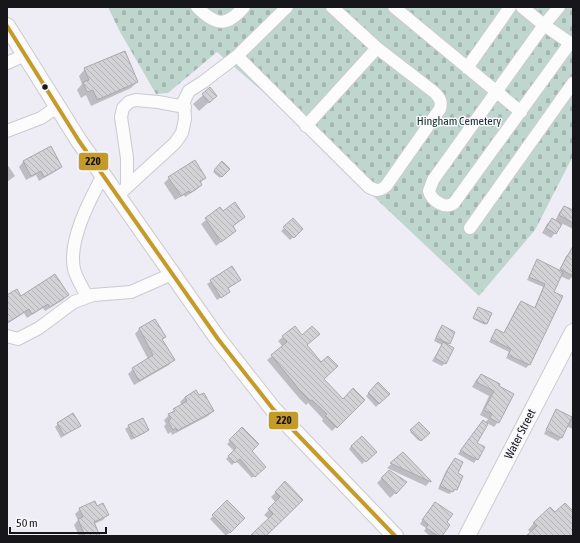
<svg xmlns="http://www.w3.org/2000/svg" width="580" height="543" font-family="'Asap Condensed',sans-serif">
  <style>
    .cemetery { fill: url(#cemetery-stones) }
    .shadow { fill: #0003 }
    .building { fill: url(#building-back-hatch); stroke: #aaa9af }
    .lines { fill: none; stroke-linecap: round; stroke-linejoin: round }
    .minor-casing { stroke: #cbcad0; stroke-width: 14 }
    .major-casing { stroke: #cbcad0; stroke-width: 18 }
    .minor { stroke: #fcfcfd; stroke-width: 12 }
    .major { stroke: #fcfcfd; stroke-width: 16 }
    .bus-1-casing { stroke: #f8f7fd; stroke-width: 7 }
    .bus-1 { stroke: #c59b28; stroke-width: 4 }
    .bus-dot { fill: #17161b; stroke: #f8f7fd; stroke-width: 1.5 }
    .labels { text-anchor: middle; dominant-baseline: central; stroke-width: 3; stroke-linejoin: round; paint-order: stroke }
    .park-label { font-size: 12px; fill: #153325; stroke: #f8f7fd }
    .street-label { font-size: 12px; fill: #17161b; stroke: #f8f7fd }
    .line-badge { stroke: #f8f7fd; stroke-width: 1.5 }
    .pale-badge-label { font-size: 11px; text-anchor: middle; font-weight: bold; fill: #111 }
  </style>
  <defs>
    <pattern id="cemetery-stones" width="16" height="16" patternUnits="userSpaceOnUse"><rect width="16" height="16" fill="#bfd6ce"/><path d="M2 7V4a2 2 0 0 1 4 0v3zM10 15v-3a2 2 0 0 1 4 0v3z" fill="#a3b7b0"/></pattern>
    <pattern id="building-back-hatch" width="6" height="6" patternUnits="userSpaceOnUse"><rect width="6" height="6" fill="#d2d2d7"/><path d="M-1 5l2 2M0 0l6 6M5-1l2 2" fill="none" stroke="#b4b4b8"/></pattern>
  </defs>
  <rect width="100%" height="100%" fill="#eeecf4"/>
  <!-- cemetery -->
  <path class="cemetery" d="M108,7h465v149l-38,74 -56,66 -218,-206 -44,-38 -49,41 -12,1 -37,-64z"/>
  <!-- shadow -->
  <path class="shadow" d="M85,69l52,13 -6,6 -40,18 -5,-11 -5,3 -4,-8 5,-6 -3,-8z
    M210,89l6,7 -17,15 -6,-7z
    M50,147l11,20 -5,4 -17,10 -3,-6 -10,5 -7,-13 4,-5z
    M222,163l6,6 -8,9 -7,-6z
    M7,164l8,12 -8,6z
    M169,178h36l-5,5 1,2 -5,5 -11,7 -1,-2 -9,5 -11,-17z
    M565,207l8,4v18l-12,-6 -6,10 -4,5 -9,-5 5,-9 5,-5 3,2 5,-10z
    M220,209l3,4 21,4 -12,10 3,4 -19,15 -15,-22z
    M293,220l9,9 -12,11 -9,-9z
    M571,252h2v24l-4,4 -9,-4 -7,17 9,4 -33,68 -3,3 -20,-10 3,-6 -20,-10 7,-12 7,4 15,-29 3,-3 13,7 9,-22 -16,-7 8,-16 3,-3 21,10 7,-15z
    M232,267l5,16 -10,6 -1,5 -9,6 -10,-16z
    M67,295l-4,5 -18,11 -2,-3 -16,10 -3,-5 -17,11v-28z
    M477,310l9,13 -1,2 -12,-6z
    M155,320l10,17 -3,3 11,20 -4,5 -35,20 -6,-11 5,-5 15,-10 -13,-25 4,-5z
    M294,327l29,52 20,21h20l-31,31 -10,-10 1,-2 -15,-16 -2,2 -7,-7 -32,-38 16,-13 -5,-6z
    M442,327l12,5 -7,14 -2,17 -3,3 -10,-5 10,-16 -8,-4 5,-11z
    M481,375l17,12v35l-4,5 -7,-4 -11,21 8,4 -10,15 -16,-9 22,-29 5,-2 3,-4 -8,-4 9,-19 -17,-9 4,-7z
    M378,384l10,10 -12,13 -10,-11z
    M196,392l3,5 14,14 -5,5 -36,19 -1,-3 -3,2 -4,-8 2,-2 -2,-4 10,-10 8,-5 -2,-3 5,-5z
    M557,410l13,7 3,-2v14l-7,-3 -5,12 -3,3 -14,-7 10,-20z
    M419,423l9,10 -9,8 -9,-9z
    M58,424l22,1 -19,13 -6,-11z
    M129,426l19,4 -3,3 -14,7 -6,-11z
    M242,429l9,22 14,16 -13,11 -16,-17 -4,4 -6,-6 8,-8 -7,-7z
    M351,446l24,6 -13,12 -13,-15z
    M403,453l27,28 -4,5 -39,-18z
    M452,463l5,11 5,2 -6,13 -7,5 -11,-5 8,-18z
    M389,471l17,12 -16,15 -13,-15z
    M285,483l17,17 -37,36h-14l18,-17 -5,-4 12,-12 -5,-6z
    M227,502l17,16 -18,18 -16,-17z
    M432,506l9,30h-11l-6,-5 2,-3 -6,-4z
    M96,507l11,8 -4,5 -9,4 5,12h-20l-5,-11 4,-5 -3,-6 5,-5z
    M555,513h18v23h-45l3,-3 -3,-3 6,-7z"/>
  <!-- building -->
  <path class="building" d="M125,51l13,31 -41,18 -4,-10 -6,2 -4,-10 6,-2 -5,-12z
    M210,87l7,9 -8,7 -7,-9z
    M51,146l11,21 -18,10 -3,-6 -10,5 -8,-15z
    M195,160l11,18 -6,3 2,4 -12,8 -1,-2 -8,5 -13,-19z
    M222,161l8,8 -8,8 -8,-7z
    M235,202l10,15 -12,9 3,5 -15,11 -16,-24 15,-11 3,4z
    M564,206l9,4v13l-14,-8z
    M293,218l10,11 -9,9 -11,-11z
    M552,218l10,6 -6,10 -10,-6z
    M573,246v30l-13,-7z
    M537,259l26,13 -9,20 9,4 -33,69 -22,-10 3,-6 -20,-10 5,-10 8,4 17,-32 14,7 10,-24 -16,-7z
    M232,266l9,14 -13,8 2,4 -9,6 -11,-18z
    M55,274l14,21 -19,12 -2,-3 -16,10 -3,-5 -22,14v-28l10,-6 4,7z
    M478,307l14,6 -5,11 -14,-6z
    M155,319l11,18 -4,2 13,21 -36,21 -7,-13 21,-13 -14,-27z
    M442,325l13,7 -5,12 -14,-6z
    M295,326l7,9 10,-9 8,8 -13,11 14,17 7,-6 10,10 -14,13 19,20 10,-11 12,12 -28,28 -12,-12 2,-2 -15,-14 -2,1 -7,-7 -32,-39 16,-13 -5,-6z
    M443,342l11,6 -8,16 -11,-6z
    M481,374l19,10 -1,2 15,8 -15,29 -9,-5 2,-4 -8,-4 10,-19 -18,-9z
    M378,382l12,12 -11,10 -11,-11z
    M196,390l3,5 5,-2 10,18 -37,20 -1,-3 -3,2 -5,-9 3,-2 -3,-5 7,-3 -2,-2 14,-8 -2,-4z
    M556,409l16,8 -10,21 -16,-8z
    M73,413l8,13 -17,9 -7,-12z
    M143,418l6,12 -15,8 -6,-13z
    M483,420l5,4 -11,19 8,4 -7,13 -18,-9z
    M419,422l11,11 -9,8 -11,-11z
    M242,427l17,17 -7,7 14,16 -11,10 -15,-18 -5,4 -7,-7 8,-8 -7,-8z
    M362,436l15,16 -11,10 -15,-16z
    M403,452l28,29v1l-41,-19z
    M455,458l8,4 -5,11 5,3 -6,14 -2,-1 -2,3 -13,-6 9,-19z
    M389,470l18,12 -11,12 -15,-16z
    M285,481l18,19 -37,36h-16l23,-22 -5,-5 12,-12 -5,-5z
    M227,500l18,18 -15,15 -18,-18z
    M95,501l2,5 6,-3 6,12 -15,7 6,14h-15l-7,-17 5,-2 -4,-9z
    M435,502l18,12 -6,8 3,3 -8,11h-4l-12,-8 2,-3 -6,-5z
    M565,503l8,8v25h-47l11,-10 -4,-3 17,-16 5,5z"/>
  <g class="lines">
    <defs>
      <path id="minor" d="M197,7c18,18 29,21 47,0
        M394,7l127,105
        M522,7l22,18 29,20
        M559,7l-15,18 -111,155 -4,11c2,9 16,19 25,12l116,-160
        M237,56l132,131c7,4 11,4 17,-1l54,-77c2,-8 0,-11 -6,-17l-57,-44 -45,-41
        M7,63l18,-8
        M467,68l43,-61
        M306,126l71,-78
        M7,131l34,-13 16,-11
        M127,187v-29l-6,-41 2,-9 6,-6 7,-2 22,2 27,5
        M117,196l58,-53 7,-10 3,-14 -1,-18 5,-10 14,-9 34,-26 50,-49
        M470,228l103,-145
        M87,297c-4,-9 -11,-19 -13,-28 -6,-29 16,-69 29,-94
        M7,336l11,3 21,-11 35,-26 19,-7 38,-3 41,-18"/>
      <path id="major" d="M7,26l72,115 139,198 55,70 122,127
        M467,536l106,-204"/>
    </defs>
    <!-- minor casing -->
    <use href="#minor" class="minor-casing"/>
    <!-- major casing -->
    <use href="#major" class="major-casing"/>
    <!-- minor -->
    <use href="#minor" class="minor"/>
    <!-- major -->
    <use href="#major" class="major"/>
    <defs>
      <path id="bus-1" d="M7,26l72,115 139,198 55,70 122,127"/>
    </defs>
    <!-- bus-1 casing -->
    <use href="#bus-1" class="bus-1-casing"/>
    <!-- bus-1 -->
    <use href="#bus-1" class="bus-1"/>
  </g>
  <!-- markers -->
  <circle class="bus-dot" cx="45" cy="87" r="3.5"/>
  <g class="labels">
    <!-- park labels -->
    <g class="park-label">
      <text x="459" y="121">Hingham Cemetery</text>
    </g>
    <!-- street labels -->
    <g class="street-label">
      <text transform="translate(520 434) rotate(-63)">Water Street</text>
    </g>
  </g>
  <g class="line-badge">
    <rect x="78" y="152" width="31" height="19" rx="4" fill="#c59b28"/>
    <rect x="268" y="411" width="31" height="19" rx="4" fill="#c59b28"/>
  </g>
  <g class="pale-badge-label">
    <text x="93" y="165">220</text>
    <text x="284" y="424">220</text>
  </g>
  <!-- border -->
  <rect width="580" height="543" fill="none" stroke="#17161b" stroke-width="16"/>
  <!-- scale -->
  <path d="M10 527v6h96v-6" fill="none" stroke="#17161b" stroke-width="2"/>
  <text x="16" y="527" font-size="12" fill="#17161b" stroke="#f8f7fd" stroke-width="3" paint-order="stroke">50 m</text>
</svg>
